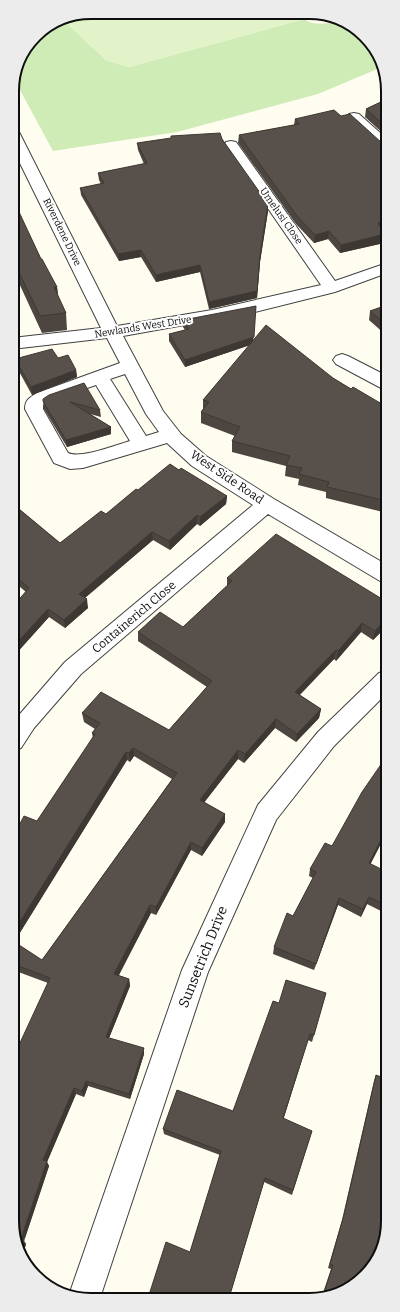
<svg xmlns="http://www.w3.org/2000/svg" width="400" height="1312" font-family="Bitter,serif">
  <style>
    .green { fill: #cfecb6 }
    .pitch { fill: #e2f3c9 }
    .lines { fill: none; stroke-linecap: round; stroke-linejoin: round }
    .minor-casing { stroke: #414141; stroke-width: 2 }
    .minor { fill: #fff; fill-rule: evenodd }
    .wall { fill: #4c4540; fill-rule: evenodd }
    .shaded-wall { fill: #3e3834 }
    .building { fill: #58504a; stroke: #3e3834 }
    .labels { text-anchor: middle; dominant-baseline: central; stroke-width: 4; stroke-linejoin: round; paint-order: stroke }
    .far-street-label { font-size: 10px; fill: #0e0e0e; stroke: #fff }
    .street-label { font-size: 12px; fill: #0e0e0e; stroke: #fff }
    .near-street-label { font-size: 14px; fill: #0e0e0e; stroke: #fff }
    .rim { fill: none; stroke: #0e0e0e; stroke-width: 2 }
  </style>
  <rect width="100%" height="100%" fill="#fffdf0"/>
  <!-- green -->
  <path class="green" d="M61,18l45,42 23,7 175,-48c10,7 23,5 34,2l27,14 17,32 -64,27 -141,38 -124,19 -39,-72 4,-18 17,-26z"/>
  <!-- pitch -->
  <path class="pitch" d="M91,12l205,1 8,6 -175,48 -23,-7 -45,-42z"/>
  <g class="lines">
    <defs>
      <path id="minor" d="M354,113l5,1 28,25v12l-5,-1 -33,-30 -2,-3 2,-3z
        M12,128l5,1 2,3 98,194 95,-16 109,-25 -97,-140 2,-3 5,-1 5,1 99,139 52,-18v10l-52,19 -84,21 -128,23 40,75 18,23 25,22 68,43 113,66v18l-7,-2 -112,-67 -187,160 -47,54 -13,20 -8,3v-29l52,-60 188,-157 -61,-39 -25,-23 -84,25 -13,1 -16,-6 -29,-54c0,-9 4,-11 12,-16l83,-30 -13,-25 -95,11v-11l89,-10 -89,-181zM125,374l21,40 13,18 -13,4 -36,-57zM96,385l34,56c-14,4 -49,18 -62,12l-25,-44v-4l6,-4z
        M342,354l6,2 39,20v14l-6,-2 -45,-24 -3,-4 3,-4z
        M387,670v23l-53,53 -58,74 -68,152 -108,326h-24l-7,-3 113,-325 76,-165 60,-73 61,-59z"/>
    </defs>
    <!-- minor casing -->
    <use href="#minor" class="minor-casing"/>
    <!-- minor -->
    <use href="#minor" class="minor"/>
  </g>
  <!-- wall -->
  <path class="wall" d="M387,99v38l-22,-20 1,-8z
    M341,116l41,27 5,1v84l-5,2 2,13 -44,10 -12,-14 -14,4 -18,-19 -58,-81 1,-8 55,-10 1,-6z
    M222,139l46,72 -8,51 -3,36 -48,11 -9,-37 -44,10 -15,-25 -22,4 -38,-66 -1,-7 21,-4 -2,-4 -1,-7 46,-9 -6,-14 -1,-7z
    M12,197l29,62 16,28 1,9 8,17 1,17 -25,3 -24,-52 -6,1z
    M387,305v31l-18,-16 1,-9z
    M183,320l71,21 79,37 18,11 36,18v108v-2l-61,-15v-6l-28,-7 1,-6 -14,-3 1,-10 -54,-14v-11l3,-5 -34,-13v-11l2,-3v-9l47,-55 -65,22 -16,-26v-7l16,-4 -2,-3z
    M58,358l18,12 1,7 -45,18 -16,-29 -1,-7z
    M49,395l51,15 1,7 -11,-3 21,13v7l-44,13 -23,-38 -1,-8z
    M179,470l48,26 -1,8 -26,22 -3,-2 -27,26 -17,-10 -68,58 3,10 -23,20 -16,-11 -36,40v-51l13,-14 -13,-11v-77l47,39 46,-29 32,-24z
    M227,578l160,24v24l-14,14 -12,-8 -25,29 -2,-2 -34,36 21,14 -2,9 -23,24 -21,-14 -31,35 -6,-4 -34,43 21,12v8l-23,34 -11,-6 -35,65 -5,-2 -33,62 11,4 1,7 -21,52 35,16 -14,45 -42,-13 -4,11 -8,-3 -29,68 2,4 -25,75 2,3 -3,10 25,-271 -35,-13v-133l24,-16 56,-83 -1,-5 3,-4 -11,-7 -2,-9 87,17 38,-43 -69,-46v-9l45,-5 44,-41zM134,756l38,23 -130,181 -28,-18 113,-182 3,2z
    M387,766v66l-17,32 17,33 -6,14 -14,-7 -6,13 -23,-12 -24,65 -41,-16 1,-7 19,-31 20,-38 -4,-2 1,-7 22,-23z
    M326,993l-14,49 -4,-2 -25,79 29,12 -20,64 -28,-13 -35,116h-81l42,-46 30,-97 -56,-21 -1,-5 70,-18 46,-108z
    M388,1054v172l-64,73h-3l10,-30 -3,-1 14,-48 32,-139 2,-6 4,1z"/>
  <!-- shaded-wall -->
  <path class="shaded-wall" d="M268,204v7l-8,51 -3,36 -48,11v-7l51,-47z
    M387,220v8l-11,3 2,-8z
    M329,231l-1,8 -14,4 1,-8z
    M385,234l-1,9 -44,10 1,-8z
    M141,250v7l-22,4 -1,-7z
    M15,264l3,17 -6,1v-17z
    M200,265v7l-44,10v-7z
    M54,287h3l2,16z
    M256,306l-3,38 -68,23v-7z
    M76,370l1,7 -45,18 -1,-8z
    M111,427v7l-44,13 -1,-7z
    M227,496l-1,8 -26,22v-9z
    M197,515v9l-27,26 -1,-9z
    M152,532l1,8 -73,62 -1,-8z
    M87,599l1,9 -23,20 -1,-8z
    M48,609l1,8 -36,40v-10z
    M387,618v8l-14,14 2,-9z
    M362,623l-1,9 -25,29 2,-10z
    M336,650l-2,9 -40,41 1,-8z
    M321,709l-2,9 -23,24 1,-8z
    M276,719l-1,9 -31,35 1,-9z
    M133,748l1,8 -4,6 -1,-9z
    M238,750v9l-38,49v-8z
    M126,752l1,8 -114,184v-11z
    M225,814v8l-23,34v-8z
    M387,828v4l-20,39 2,-8z
    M191,842v8l-35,65v-8z
    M387,895v2l-6,14 2,-7z
    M369,897l-2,7 -6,13 2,-8z
    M339,898l-1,7 -24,65 2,-6z
    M150,905l1,8 -35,68 -2,-7z
    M129,979l1,7 -23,57 -1,-6z
    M310,1034l-2,6 -26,84 1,-6z
    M144,1048v6l-14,45 -1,-5z
    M86,1081l2,5 -4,11 -2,-6z
    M74,1088l2,6 -29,68 2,4 -25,75 2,3 -3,10 -2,-5v-10l22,-79z"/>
  <!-- building -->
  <path class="building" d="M387,99v29l-21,-19z
    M334,110l7,6 9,-2 32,29 5,1v76l-9,3 7,11 -44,11 -12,-14 -14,4 -18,-19 -58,-81 60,-11 -4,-5z
    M220,133l2,6 46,65 -8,51 -3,36 -48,11 -9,-37 -44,10 -15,-25 -23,4 -38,-66 24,-5 -6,-10 49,-10 -10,-20 34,-5v-2z
    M12,197l29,62h1l15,28h-3l12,26 -26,3 -25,-52 -3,1z
    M387,305v20l-17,-14z
    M256,306l-2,31 -69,23 -16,-26 20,-5 -6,-9z
    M266,325l67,53 18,11 2,-2 34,20v94l-60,-14 2,-5 -30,-8 3,-6 -16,-3 4,-9 -58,-15 8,-14 -39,-15 8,-10 -6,-2z
    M52,349l6,9 10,-3 8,15 -45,17 -16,-28z
    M84,383l16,27 -30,-8 41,25 -45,13 -23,-39v-2l6,-4z
    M170,464l9,6 2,-2 46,28 -27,21 -3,-2 -28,26 -17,-9 -73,62 8,5 -23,21 -16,-11 -35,38v-41l16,-18 -16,-14v-70l47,39 41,-32 5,3 30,-25 2,1z
    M276,534l111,68v16l-12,13 -13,-8 -24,28 -2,-1 -41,42 26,17 -24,25 -21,-15 -31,35 -7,-4 -38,50 25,14 -23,34 -11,-6 -35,65 -6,-2 -36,69 15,5 -23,58 38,11 -15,46 -43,-13 -4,10 -8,-3 -31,72 4,1 -26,78 3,1 -3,9 -8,-13v-178l37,-80 -37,-14v-23l29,19 135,-187 -44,-25 -4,5 -3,-1 -113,181v-96l11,-21 13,5 58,-87 -3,-1 8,-10 -18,-10 19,-21 68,38 43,-49 -74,-49 22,-20 23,15 49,-46 -5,-3z
    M382,763l5,3v62l-18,35 18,9v23l-4,9 -14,-7 -6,12 -24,-11 -23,66 -42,-17 13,-34 6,3 23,-44 -6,-3 15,-26 7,3 30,-54z
    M286,980l40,13 -12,42 -4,-1 -27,84 29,13 -19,59 -28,-12 -36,120h-81l18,-56 24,10 31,-101 -58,-22 14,-39 56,21 40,-110 6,2z
    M388,1056v170l-20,47 -44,26h-2l11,-34 -3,-1 14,-49 32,-140 4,2z"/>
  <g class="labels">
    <!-- far-street labels -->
    <g class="far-street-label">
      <text transform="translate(281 216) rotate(55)">Umelusi Close</text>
      <text transform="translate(62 232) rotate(64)">Riverdene Drive</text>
      <text transform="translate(143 327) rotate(-9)">Newlands West Drive</text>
    </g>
    <!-- street labels -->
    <g class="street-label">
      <text transform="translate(227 477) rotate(34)">West Side Road</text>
      <text transform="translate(134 617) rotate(-40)">Containerich Close</text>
    </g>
    <!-- near-street labels -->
    <g class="near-street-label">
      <text transform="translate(203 957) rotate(-68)">Sunsetrich Drive</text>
    </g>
  </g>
  <!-- crop -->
  <path d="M0 0H400V1312H0ZM91 19H309A72 72 0 0 1 381 91V1221A72 72 0 0 1 309 1293H91A72 72 0 0 1 19 1221V91A72 72 0 0 1 91 19Z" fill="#ececec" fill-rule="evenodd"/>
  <path class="rim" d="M91 19H309A72 72 0 0 1 381 91V1221A72 72 0 0 1 309 1293H91A72 72 0 0 1 19 1221V91A72 72 0 0 1 91 19Z"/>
</svg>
